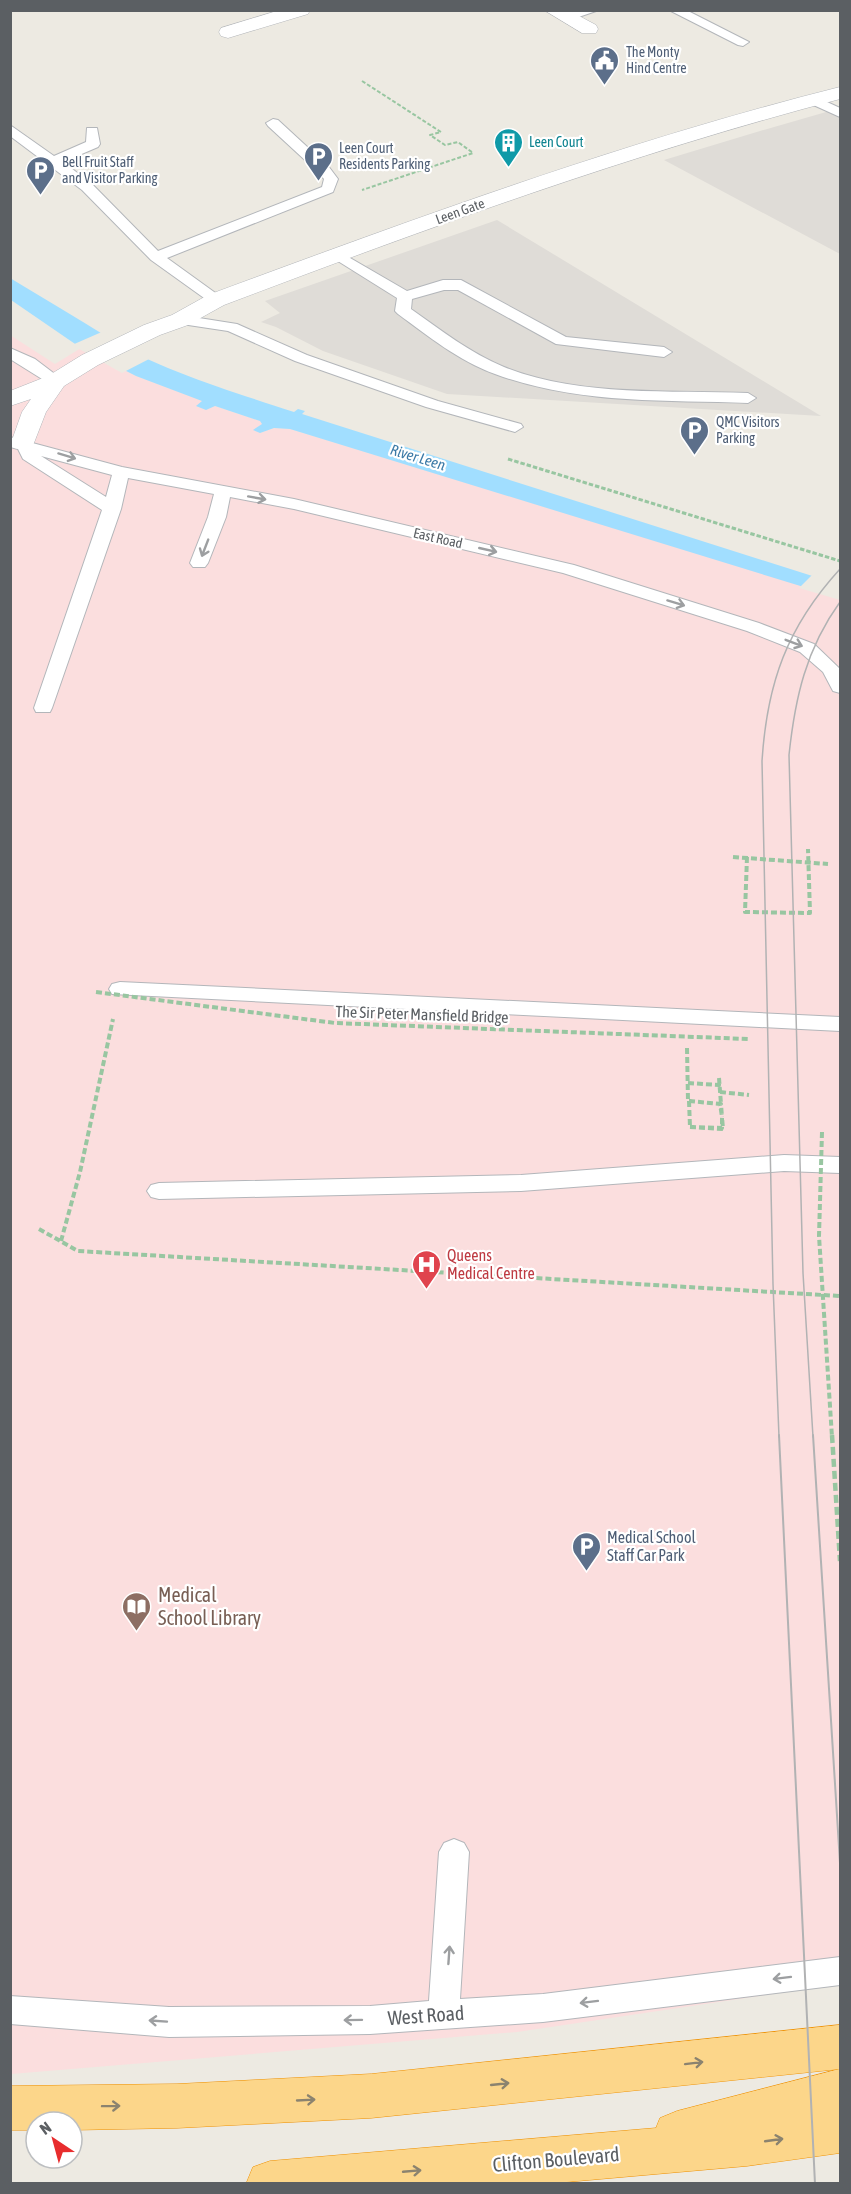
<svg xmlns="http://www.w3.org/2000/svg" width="851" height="2194" font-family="'Asap Condensed',sans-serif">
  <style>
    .industrial { fill: #dfdcd7 }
    .medical { fill: #fbdede }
    .water { fill: #a1deff }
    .pier { fill: #edeae2 }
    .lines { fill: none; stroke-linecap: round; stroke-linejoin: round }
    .lane-casing { stroke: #b3b6ba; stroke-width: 2 }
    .street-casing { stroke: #b3b6ba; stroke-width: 1 }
    .highway-casing { stroke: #ef9101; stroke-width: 1 }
    .path-far2 { stroke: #98c6a1; stroke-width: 2; stroke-dasharray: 4 2; stroke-linecap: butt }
    .path-far1 { stroke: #98c6a1; stroke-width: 3; stroke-dasharray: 4.5 2; stroke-linecap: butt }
    .path { stroke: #98c6a1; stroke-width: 4; stroke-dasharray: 6 3; stroke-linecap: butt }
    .lane { fill: #fff; fill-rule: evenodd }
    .street { fill: #fff; fill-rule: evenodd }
    .highway { fill: #fcd68a; fill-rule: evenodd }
    .tram-far1 { stroke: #b1b2b3; stroke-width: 1.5 }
    .tram { stroke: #b1b2b3; stroke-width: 2 }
    .path-bridge-far1 { stroke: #98c6a1; stroke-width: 4; stroke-dasharray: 6 3; stroke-linecap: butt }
    .path-bridge { stroke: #98c6a1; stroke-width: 4.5; stroke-dasharray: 8 4; stroke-linecap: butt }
    .oneway { stroke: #9d9fa1 }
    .oneway2 { stroke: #8b836f }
    .labels { text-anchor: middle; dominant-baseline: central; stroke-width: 4.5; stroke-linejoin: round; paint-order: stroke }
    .far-service-label { font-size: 14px; fill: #4e5e75; stroke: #fff; text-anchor: start }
    .far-culture-label { font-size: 14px; fill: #0d838f; stroke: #fff; text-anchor: start }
    .far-street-label { font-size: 14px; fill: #5b5f63; stroke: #fff }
    .far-water-label { font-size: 15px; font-style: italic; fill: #3c7aa7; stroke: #fff }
    .street-label { font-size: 16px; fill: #5b5f63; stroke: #fff }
    .health-label { font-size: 16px; fill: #be3a42; stroke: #fff; text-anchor: start }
    .service-label { font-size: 16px; fill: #4e5e75; stroke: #fff; text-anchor: start }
    .near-education-label { font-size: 20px; fill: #785e54; stroke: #fff; text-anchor: start }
    .near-street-label { font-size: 20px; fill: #5b5f63; stroke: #fff }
  </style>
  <rect width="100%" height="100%" fill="#edeae2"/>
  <!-- industrial -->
  <path class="industrial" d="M840,108v146l-176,-94 96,-29z
    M497,220l324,196 -374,-22 -124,-43 -47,-24 -15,-5 19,-9 -15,-12z"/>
  <!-- medical -->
  <path class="medical" d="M10,335l45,29 26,-16 55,28 67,25 -6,5 9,3 9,-3 48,16 -3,11 14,-5 16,1 550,168v1387l-323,48 -506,42z"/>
  <!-- water -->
  <path class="water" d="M10,278c33,20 67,40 99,60 49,32 128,55 185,74l4,-3 7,2 -3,3 523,166 -18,8 -517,-159 -16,-1 -14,5 -7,-3 9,-6 -2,-3 -45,-15 -9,4 -10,-4 6,-5 -66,-25 -55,-28 -70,-48z"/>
  <!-- pier -->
  <path class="pier" d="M104,331l5,4 44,22 -31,16 -50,-28z
    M814,573l26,8v19l-41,-12z"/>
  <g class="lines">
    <defs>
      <path id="lane" d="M577,10h22l-32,11 -6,-4z
        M669,10h17l63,32 -6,4 -5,-1z
        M814,96l26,12v9l-31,-14 -2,-3z
        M273,119l5,1 51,47 9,12 -5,13 -166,66 54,39 3,3 -3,3h-10l-60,-43 -69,-70 -72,-54v-11l44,31 32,-14 1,-14h10l3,16 -2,3 -35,15 29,22 66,67 164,-64 2,-8 -5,-6 -51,-47 -2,-3z
        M338,251l69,40 36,-11h18l105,57 98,10 8,5 -8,5 -108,-13 -98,-54h-14l-32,9 -1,10c30,21 59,44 93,58 75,30 164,23 244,26l8,5 -8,5c-84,-3 -173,1 -253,-29 -36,-13 -67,-38 -97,-60l-3,-3 2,-13 -64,-40 -2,-3 2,-3z
        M180,315l57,9 70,31 131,46 83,23 2,3 -8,5 -89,-25 -131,-46 -67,-30 -53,-8 -3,-3z
        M10,348l25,11 29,22 -8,5 -6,-2 -40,-25z
        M10,437l112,30 172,32 280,66 185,58 55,21 26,25v24l-7,-2 -10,-19 -23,-20 -53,-21 -184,-58 -269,-64 -64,-12 -4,20 -18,46 -3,4h-12l-3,-4 18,-46 6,-23 -86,-16 -7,31 -69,199 -2,4h-14l-2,-4 68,-198 -79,-51 -5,-10 -8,-2zM41,456l71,19 -6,22z
        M120,982l720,35v14l-728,-37 -3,-5 3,-5z
        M784,1155l56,2v16l-56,-2 -263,20 -362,8 -8,-2 -4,-6 4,-6 8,-2 362,-8z
        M454,1839l10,4 5,9 -9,147 83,-5 297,-37v28l-297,37 -173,12 -201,3 -159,-13v-28l159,11 201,-1 59,-5 10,-149 5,-9z"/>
      <path id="street" d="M280,10h30l-2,4 -80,24 -7,-2 -2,-4 2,-4z
        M544,10h24l28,15 2,4 -2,4h-14z
        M840,87v12c-209,55 -413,129 -616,206l-36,20 -28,10 -62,30 -34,21 -18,26 -14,36 -9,2 -9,-2 -3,-5 11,-31 9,-13 -21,7v-15l38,-15 34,-21 62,-30 28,-10 36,-20c208,-77 417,-154 632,-208z"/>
      <path id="highway" d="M840,2025v44l-469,49 -194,10 -105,2v-8h-36v8h-26v-44l167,-2 194,-10z
        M840,2069v84l-93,13 -203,18h-298l7,-17 17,-6 386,-33 4,-10 17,-7z"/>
    </defs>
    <!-- lane casing -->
    <use href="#lane" class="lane-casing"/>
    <!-- street casing -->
    <use href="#street" class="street-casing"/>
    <!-- highway casing -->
    <use href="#highway" class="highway-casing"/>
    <!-- path-far2 -->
    <path class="path-far2" d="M362,81l79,51 -11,3 15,10 13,-3 15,11 -111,37"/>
    <!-- path-far1 -->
    <path class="path-far1" d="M508,459l332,102"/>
    <!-- path -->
    <path class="path" d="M747,857l-2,55 65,1 -2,-64
      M687,1048l1,53
      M719,1078l2,26
      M688,1083l31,2v-3
      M720,1092l29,3
      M689,1101l31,3 2,13
      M689,1101l1,26
      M689,1101l1,26
      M689,1101l32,3 1,13
      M690,1127l32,1v-11
      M690,1127l33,2 -1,-12
      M39,1229l39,22 762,45
      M61,1241l19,-69 33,-153"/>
    <!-- lane -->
    <use href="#lane" class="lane"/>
    <!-- street -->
    <use href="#street" class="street"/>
    <!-- highway -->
    <use href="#highway" class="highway"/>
    <!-- tram-far1 -->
    <path class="tram-far1" d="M779,1437l-6,-153 -11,-523c5,-78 25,-134 78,-192
      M813,1437l-10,-164 -14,-518c6,-57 17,-106 51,-153"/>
    <!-- tram -->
    <path class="tram" d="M779,1435l36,749
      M813,1435l27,428"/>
    <!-- path-bridge-far1 -->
    <path class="path-bridge-far1" d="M733,857l95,7
      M96,992l239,31 413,16
      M822,1132l-3,104 13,201"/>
    <!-- path-bridge -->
    <path class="path-bridge" d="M832,1435l8,126"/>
  </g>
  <!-- one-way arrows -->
  <defs><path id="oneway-shaft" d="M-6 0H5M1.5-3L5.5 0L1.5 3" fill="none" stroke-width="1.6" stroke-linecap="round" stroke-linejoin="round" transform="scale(1.5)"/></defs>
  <g class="oneway">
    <use href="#oneway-shaft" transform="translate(67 456) rotate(17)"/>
    <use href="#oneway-shaft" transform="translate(257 498) rotate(10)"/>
    <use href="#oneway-shaft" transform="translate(205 548) rotate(111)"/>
    <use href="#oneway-shaft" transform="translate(488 550) rotate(13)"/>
    <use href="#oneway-shaft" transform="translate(676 603) rotate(17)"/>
    <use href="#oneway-shaft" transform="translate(794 643) rotate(21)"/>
    <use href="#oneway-shaft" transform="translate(449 1955) rotate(-86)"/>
    <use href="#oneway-shaft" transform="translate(782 1978) rotate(173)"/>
    <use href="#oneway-shaft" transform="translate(589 2002) rotate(173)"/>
    <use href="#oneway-shaft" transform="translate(353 2020) rotate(179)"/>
    <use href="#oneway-shaft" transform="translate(158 2021) rotate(-176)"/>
  </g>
  <g class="oneway2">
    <use href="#oneway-shaft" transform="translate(694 2063) rotate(-7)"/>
    <use href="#oneway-shaft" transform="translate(500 2084) rotate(-6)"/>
    <use href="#oneway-shaft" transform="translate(306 2100) rotate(-3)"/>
    <use href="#oneway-shaft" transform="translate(111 2106) rotate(-1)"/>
    <use href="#oneway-shaft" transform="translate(774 2140) rotate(-8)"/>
    <use href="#oneway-shaft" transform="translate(412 2171) rotate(-5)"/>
  </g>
  <!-- icons -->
  <defs>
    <symbol id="civic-pin" viewBox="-11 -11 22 30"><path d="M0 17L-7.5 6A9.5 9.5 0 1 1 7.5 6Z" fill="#5c6f8a" stroke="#fff"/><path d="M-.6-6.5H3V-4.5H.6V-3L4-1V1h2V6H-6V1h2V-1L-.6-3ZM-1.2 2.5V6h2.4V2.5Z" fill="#fff"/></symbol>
    <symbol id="building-pin" viewBox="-11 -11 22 30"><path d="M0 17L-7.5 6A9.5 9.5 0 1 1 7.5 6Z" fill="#0f9aa8" stroke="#fff"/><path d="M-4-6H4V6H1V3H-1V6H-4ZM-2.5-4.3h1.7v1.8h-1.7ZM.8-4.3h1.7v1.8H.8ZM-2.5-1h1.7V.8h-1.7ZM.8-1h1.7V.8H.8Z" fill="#fff"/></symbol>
    <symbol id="parking-pin" viewBox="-11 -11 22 30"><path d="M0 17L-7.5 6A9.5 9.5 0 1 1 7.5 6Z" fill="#5c6f8a" stroke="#fff"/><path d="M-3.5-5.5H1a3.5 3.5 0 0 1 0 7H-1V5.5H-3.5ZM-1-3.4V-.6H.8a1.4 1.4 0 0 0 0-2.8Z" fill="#fff"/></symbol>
    <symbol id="hospital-pin" viewBox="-11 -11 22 30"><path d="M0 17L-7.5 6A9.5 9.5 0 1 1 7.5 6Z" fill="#e0444e" stroke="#fff"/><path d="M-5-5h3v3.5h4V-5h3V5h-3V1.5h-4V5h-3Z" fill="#fff"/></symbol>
    <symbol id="library-pin" viewBox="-11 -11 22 30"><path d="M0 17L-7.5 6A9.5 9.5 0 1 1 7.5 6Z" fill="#8d6e63" stroke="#fff"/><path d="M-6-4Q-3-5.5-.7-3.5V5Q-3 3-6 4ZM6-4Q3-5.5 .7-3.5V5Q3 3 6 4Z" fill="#fff"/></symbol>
  </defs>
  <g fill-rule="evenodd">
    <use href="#civic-pin" x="588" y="44" width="33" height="45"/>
    <use href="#building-pin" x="492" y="126" width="33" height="45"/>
    <use href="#parking-pin" x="302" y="140" width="33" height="45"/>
    <use href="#parking-pin" x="24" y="154" width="33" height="45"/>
    <use href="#parking-pin" x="678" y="414" width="33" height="45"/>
    <use href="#hospital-pin" x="410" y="1248" width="33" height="45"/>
    <use href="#parking-pin" x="570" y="1530" width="33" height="45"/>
    <use href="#library-pin" x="120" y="1590" width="33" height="45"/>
  </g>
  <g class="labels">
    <!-- far-service labels -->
    <g class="far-service-label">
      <text x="626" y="52">The Monty<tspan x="626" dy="16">Hind Centre</tspan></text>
      <text x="339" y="148">Leen Court<tspan x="339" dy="16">Residents Parking</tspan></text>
      <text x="62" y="162">Bell Fruit Staff<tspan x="62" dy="16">and Visitor Parking</tspan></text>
      <text x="716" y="422">QMC Visitors<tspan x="716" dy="16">Parking</tspan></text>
    </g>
    <!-- far-culture labels -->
    <g class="far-culture-label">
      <text x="529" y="142">Leen Court</text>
    </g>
    <!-- far-street labels -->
    <g class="far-street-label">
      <text transform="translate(460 211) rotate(-20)">Leen Gate</text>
      <text transform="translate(438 538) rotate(13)">East Road</text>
    </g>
    <!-- far-water labels -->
    <g class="far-water-label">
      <text transform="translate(418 457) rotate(17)">River Leen</text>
    </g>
    <!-- street labels -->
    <g class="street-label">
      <text transform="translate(422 1014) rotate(2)">The Sir Peter Mansfield Bridge</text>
    </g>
    <!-- health labels -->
    <g class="health-label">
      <text x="447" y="1255">Queens<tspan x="447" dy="18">Medical Centre</tspan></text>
    </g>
    <!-- service labels -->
    <g class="service-label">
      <text x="607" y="1537">Medical School<tspan x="607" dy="18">Staff Car Park</tspan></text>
    </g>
    <!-- near-education labels -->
    <g class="near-education-label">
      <text x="158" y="1594">Medical<tspan x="158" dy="23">School Library</tspan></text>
    </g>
    <!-- near-street labels -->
    <g class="near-street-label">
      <text transform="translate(426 2015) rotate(-4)">West Road</text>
      <text transform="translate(556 2159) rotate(-5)">Clifton Boulevard</text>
    </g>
  </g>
  <!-- border -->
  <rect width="851" height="2194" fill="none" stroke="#5b5f63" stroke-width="24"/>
  <!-- north arrow -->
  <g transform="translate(54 2140) rotate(324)"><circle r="28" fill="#ffffff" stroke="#bdbfc1" stroke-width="1.5"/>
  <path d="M0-4.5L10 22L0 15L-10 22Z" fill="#e82d2e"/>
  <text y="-9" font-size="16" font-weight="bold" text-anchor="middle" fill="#5b5f63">N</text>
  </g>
</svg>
